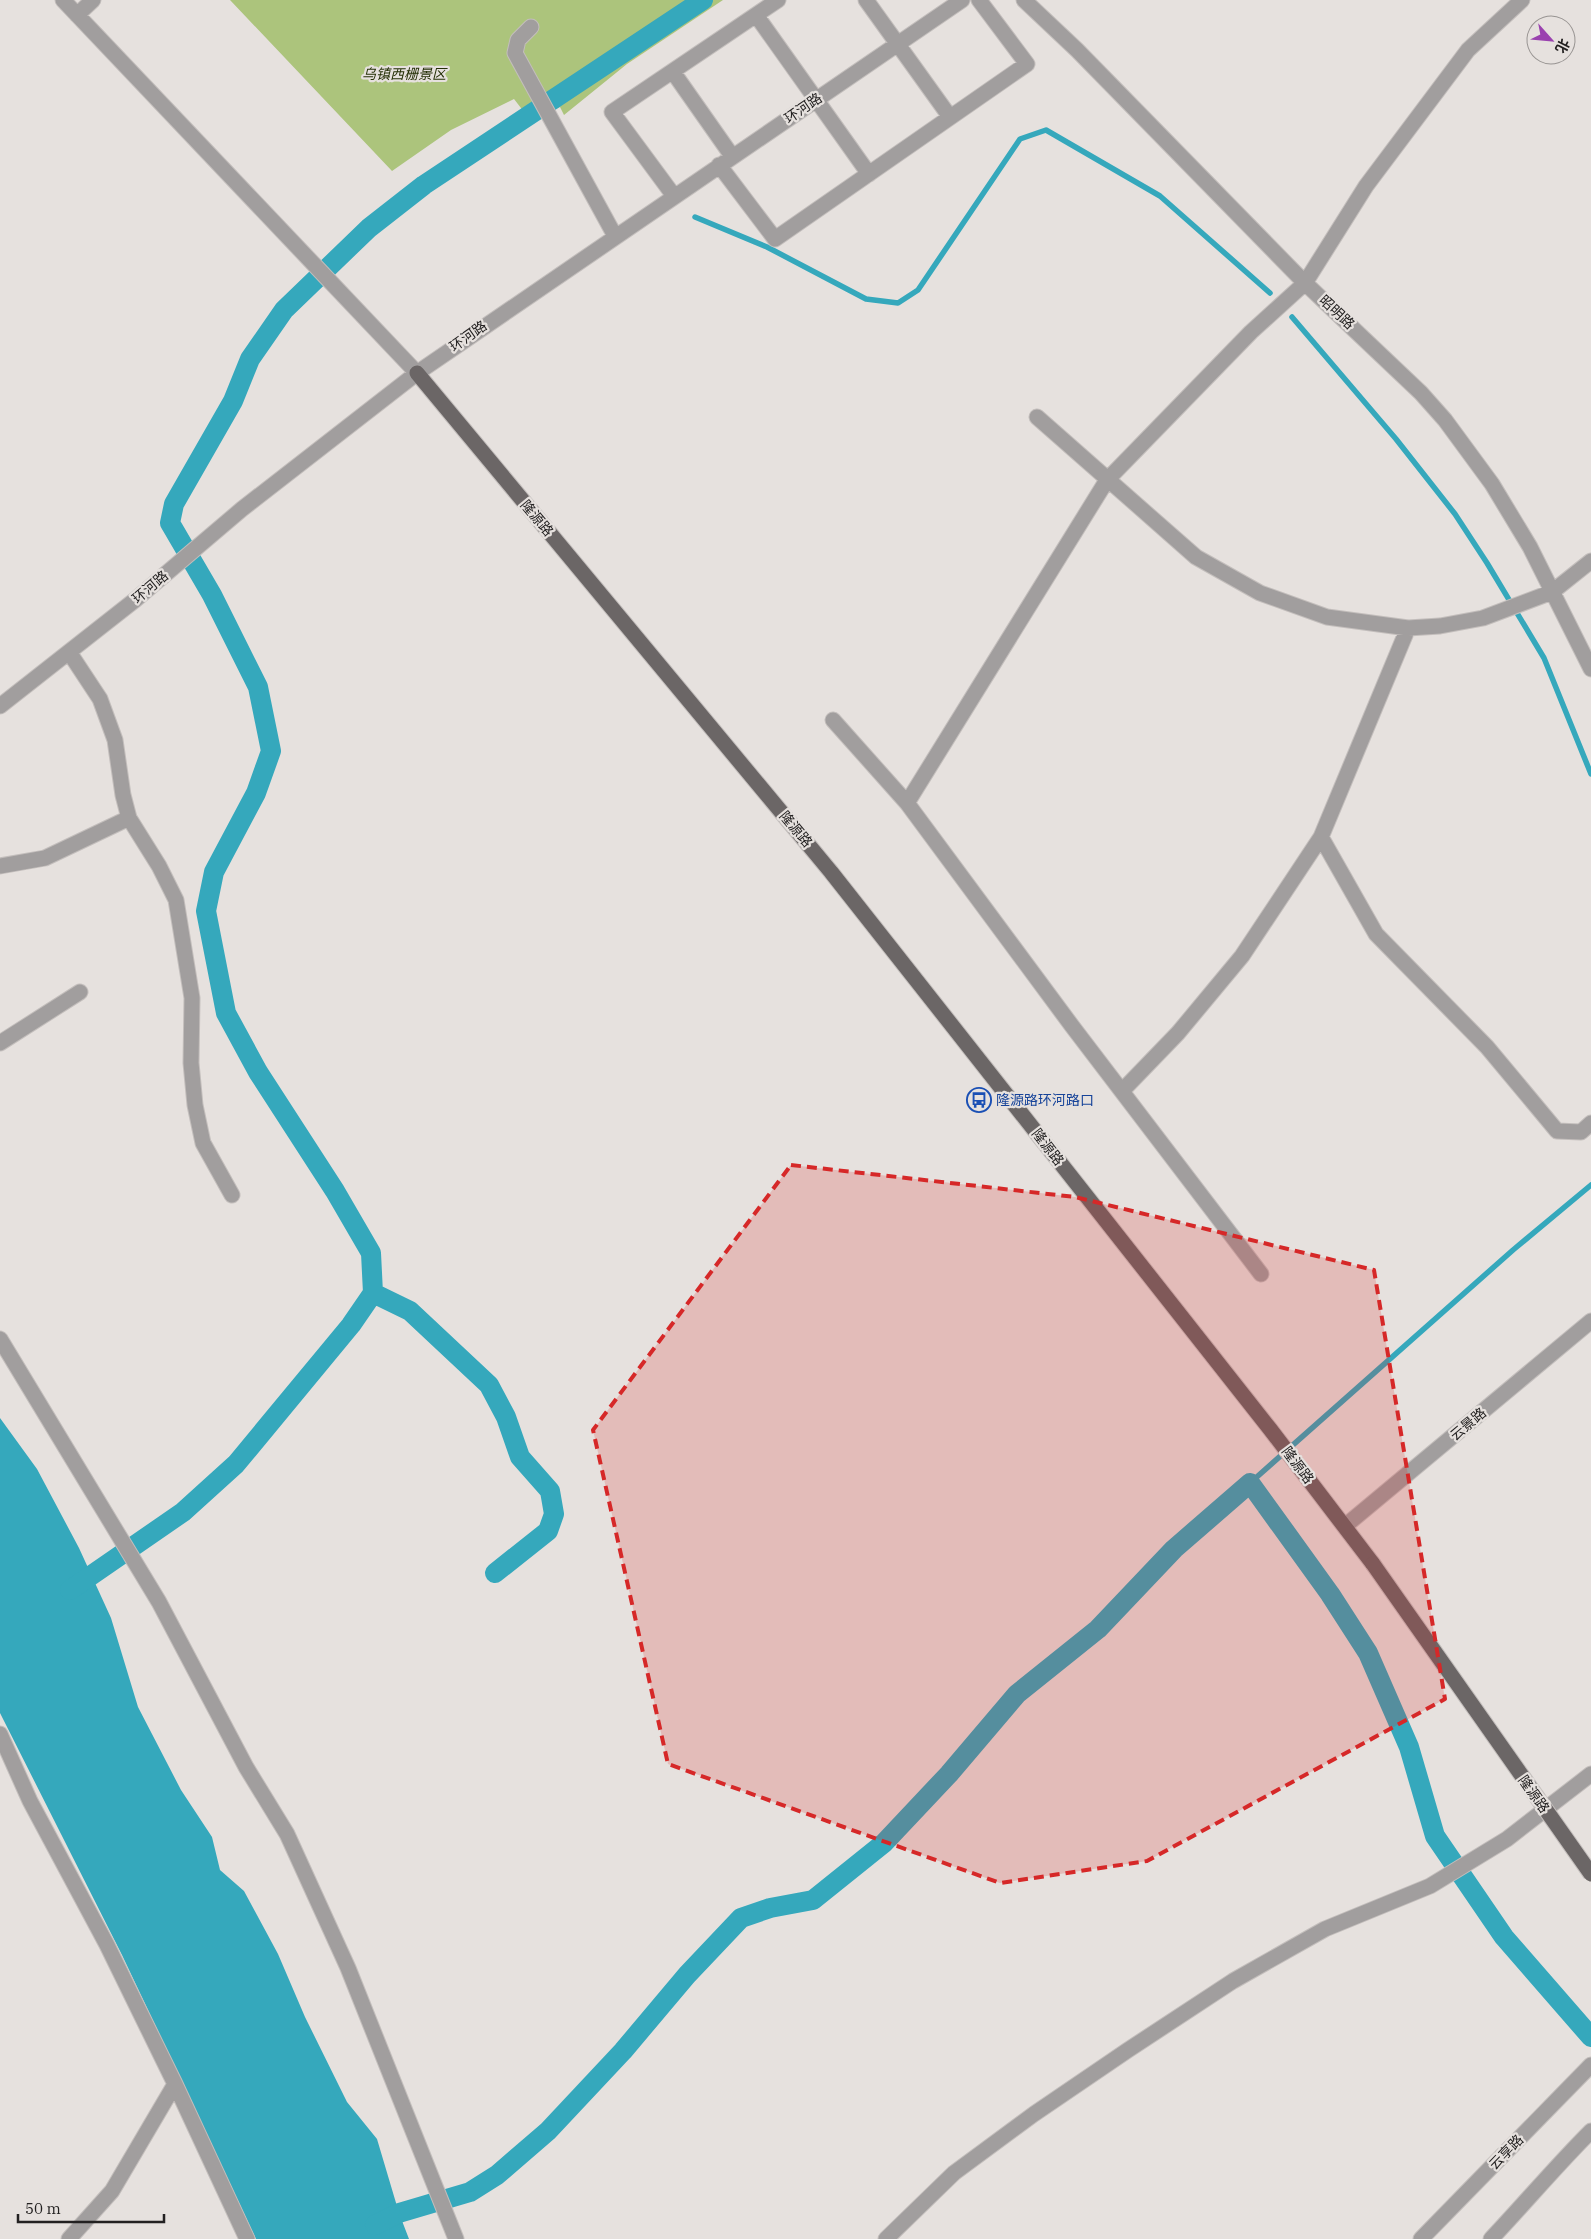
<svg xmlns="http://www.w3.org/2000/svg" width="1591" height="2239" font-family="'IBM Plex Serif','Noto Sans SC',serif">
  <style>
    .green { fill: #acc47c }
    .water { fill: #35a8bc }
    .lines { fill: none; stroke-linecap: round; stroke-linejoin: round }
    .stream { stroke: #35a8bc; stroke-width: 5.5 }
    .canal { stroke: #35a8bc; stroke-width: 20 }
    .minor-casing { stroke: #c3bebc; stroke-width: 17 }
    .major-casing { stroke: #c3bebc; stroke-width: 17 }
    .minor { stroke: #a19e9e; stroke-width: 15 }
    .major { stroke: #6b6666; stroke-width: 15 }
    .major-bridge-casing { stroke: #c3bebc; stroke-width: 17; stroke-linecap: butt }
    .major-bridge { stroke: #6b6666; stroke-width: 15 }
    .marked { fill: #d62828; fill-opacity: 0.2; stroke: #d62828; stroke-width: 4; stroke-dasharray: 10 6; stroke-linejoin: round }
    .labels { text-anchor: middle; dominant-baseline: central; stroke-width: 4.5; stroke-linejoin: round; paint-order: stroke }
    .park-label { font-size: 14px; font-style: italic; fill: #253007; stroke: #e6e1de }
    .street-label { font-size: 14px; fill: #232121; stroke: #e6e1de }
    .transit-label { font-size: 14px; fill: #164399; stroke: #e6e1de; text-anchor: start }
  </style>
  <rect width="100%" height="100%" fill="#e6e1de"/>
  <!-- green -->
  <path class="green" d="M230,0h493l-96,64 -63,51 -4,-8 -29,14 -17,-22 -63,31 -59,41z"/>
  <!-- water -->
  <path class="water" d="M0,1418l37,51 42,79 32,70 27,89 43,83 31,47 8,33 24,21 34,63 27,63 42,85 30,37 22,74 10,26h-153l-134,-284 -122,-242z"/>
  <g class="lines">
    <!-- stream -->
    <path class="stream" d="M695,217l72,30 99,52 32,4 20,-13 102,-151 26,-9 114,66 110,97
      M1292,317l104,122 59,75 32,49 57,95 47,116
      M1250,1483l263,-233 78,-65"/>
    <!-- canal -->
    <path class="canal" d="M373,1293l37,18 79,74 17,32 14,40 30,34 4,23 -6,17 -53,42
      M70,1590l113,-78 53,-48 115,-139 22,-32 -2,-40 -36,-62 -77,-119 -32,-59 -20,-102 8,-39 42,-79 15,-42 -13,-64 -46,-92 -42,-72 4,-19 59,-103 17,-42 34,-49 85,-82 55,-43 279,-185
      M375,2225l24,-12 71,-21 27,-17 51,-44 75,-80 64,-76 54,-57 29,-10 43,-8 71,-57 65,-69 68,-80 81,-65 76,-80 76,-66 80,111 38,59 41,94 26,89 69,101 87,100"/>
    <defs>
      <path id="minor" d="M63,0l354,373
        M866,0l84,117
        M1024,0l53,50 228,233 116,110 24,27 47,64 38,63 61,122
        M77,15l16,-15
        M756,15l113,159
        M531,27l-13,13 -3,13 100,183
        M673,72l59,84
        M719,165l56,74 252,-175 -48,-64
        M674,196l-62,-84 166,-112
        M1037,417l159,140 64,36 67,24 81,11 32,-2 43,-8 69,-26 39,-31
        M69,652l31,47 15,41 8,55 6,23 30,48 17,34 16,98 -1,65 4,42 8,38 29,52
        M0,706l135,-106 107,-91 175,-136 545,-373
        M833,720l74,83 165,223 189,248
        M907,803l200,-323 144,-148 54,-49 61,-97 102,-136 54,-50
        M1321,837l55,97 111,113 70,84 24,1 10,-9
        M0,866l45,-8 84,-40
        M0,1043l80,-51
        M1122,1091l56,-58 64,-77 79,-119 87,-209
        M0,1339l159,263 87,165 41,67 61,134 108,271
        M1345,1526l246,-205
        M0,1734l30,67 77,144 68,139 72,155
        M69,2239l43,-48 63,-107
        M886,2239l68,-66 80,-59 94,-64 105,-69 92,-52 105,-43 77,-47 84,-65
        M1421,2239l170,-174
        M1491,2239c34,-36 65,-73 100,-108"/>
      <path id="major" d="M417,373l414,499 439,557 103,135"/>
    </defs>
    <!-- minor casing -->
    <use href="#minor" class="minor-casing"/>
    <!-- major casing -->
    <use href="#major" class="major-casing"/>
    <!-- minor -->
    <use href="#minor" class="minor"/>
    <!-- major -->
    <use href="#major" class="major"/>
    <defs>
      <path id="major-bridge" d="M1373,1564l218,310"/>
    </defs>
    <!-- major-bridge casing -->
    <use href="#major-bridge" class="major-bridge-casing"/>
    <!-- major-bridge -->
    <use href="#major-bridge" class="major-bridge"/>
  </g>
  <!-- marked area -->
  <path class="marked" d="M791,1165l284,32 299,73 71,429 -298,162 -147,22 -332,-119 -75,-334z"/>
  <!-- icons -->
  <defs>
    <symbol id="bus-ring" viewBox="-11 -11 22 22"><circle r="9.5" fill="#e6e1de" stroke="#1a4fb4" stroke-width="1.5"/><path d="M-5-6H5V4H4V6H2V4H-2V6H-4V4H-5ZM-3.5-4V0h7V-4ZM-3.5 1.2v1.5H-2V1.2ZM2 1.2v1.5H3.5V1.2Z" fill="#1a4fb4"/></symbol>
  </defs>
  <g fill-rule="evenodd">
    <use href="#bus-ring" x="965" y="1086" width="28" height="28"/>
  </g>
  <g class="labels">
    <!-- park labels -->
    <g class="park-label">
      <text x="404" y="74">乌镇西栅景区</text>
    </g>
    <!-- street labels -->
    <g class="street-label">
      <text transform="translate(803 108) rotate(-34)">环河路</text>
      <text transform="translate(1337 312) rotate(43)">昭明路</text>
      <text transform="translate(468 336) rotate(-35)">环河路</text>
      <text transform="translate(537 518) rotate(50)">隆源路</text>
      <text transform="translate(150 587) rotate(-40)">环河路</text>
      <text transform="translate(796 829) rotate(50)">隆源路</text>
      <text transform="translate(1048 1147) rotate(52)">隆源路</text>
      <text transform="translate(1468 1424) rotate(-40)">云景路</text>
      <text transform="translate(1298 1465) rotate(53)">隆源路</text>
      <text transform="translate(1534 1794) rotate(55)">隆源路</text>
      <text transform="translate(1506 2152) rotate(-46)">云享路</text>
    </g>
    <!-- transit labels -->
    <g class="transit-label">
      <text x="996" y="1100">隆源路环河路口</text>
    </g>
  </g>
  <!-- north arrow -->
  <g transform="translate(1551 40) rotate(117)"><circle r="24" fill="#e6e1de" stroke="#989492"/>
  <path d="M0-4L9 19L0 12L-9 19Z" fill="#9a42af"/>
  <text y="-8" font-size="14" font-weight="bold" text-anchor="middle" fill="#232121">北</text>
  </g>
  <!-- scale -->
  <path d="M18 2214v8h146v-8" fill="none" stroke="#232121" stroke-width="2.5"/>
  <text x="25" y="2214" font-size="15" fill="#232121" stroke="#e6e1de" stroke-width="4" paint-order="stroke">50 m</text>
</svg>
